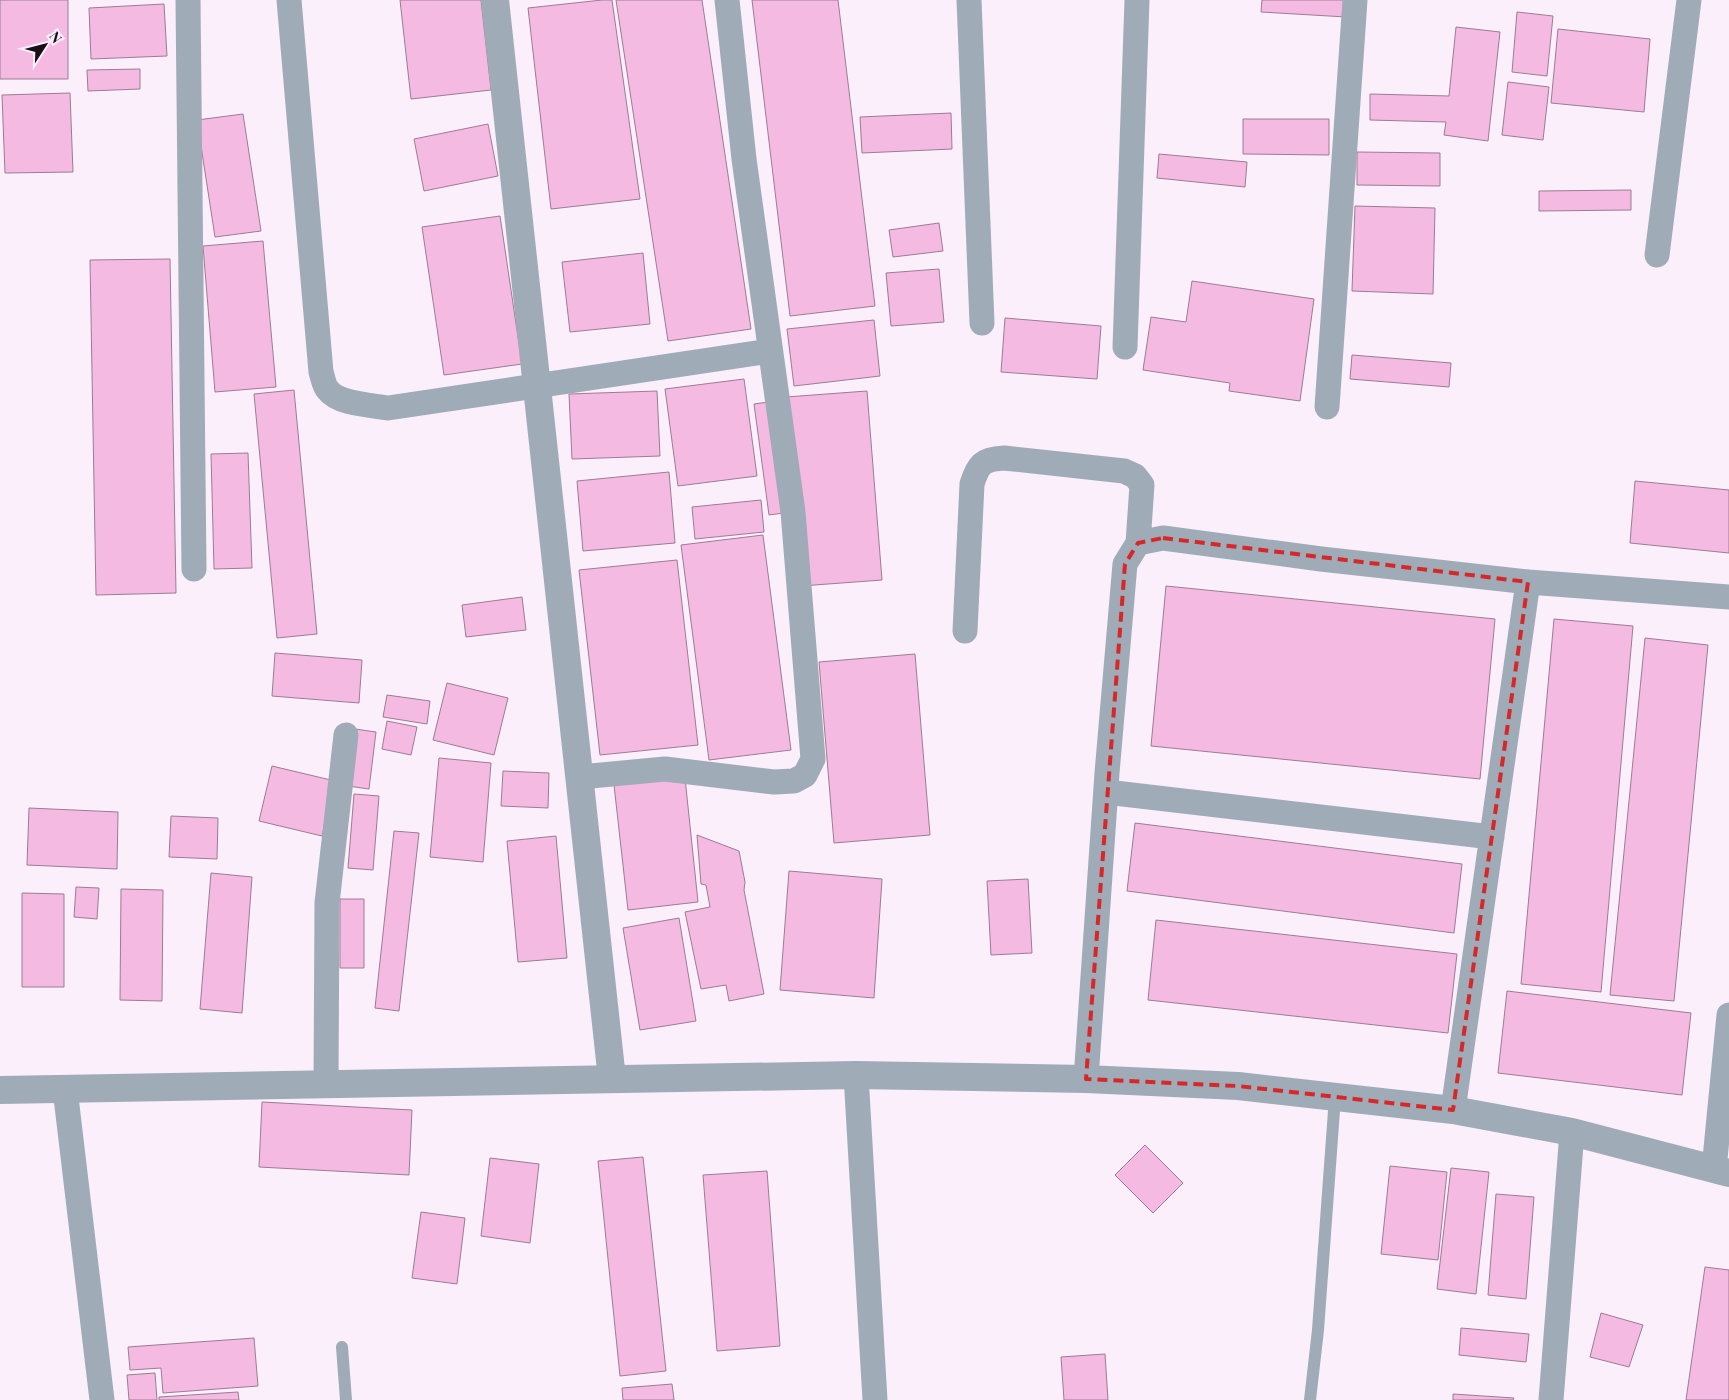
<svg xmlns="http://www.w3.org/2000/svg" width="1729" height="1400" font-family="'Playfair Display',serif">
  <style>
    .building { fill: #f5bae2; stroke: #9c7c92 }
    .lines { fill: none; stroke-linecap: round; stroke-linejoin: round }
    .service { stroke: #a0abb8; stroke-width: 12 }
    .minor { stroke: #a0abb8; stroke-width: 25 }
    .tertiary { stroke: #a0abb8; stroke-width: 28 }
    .marked { fill: none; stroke: #d62828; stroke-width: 4; stroke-dasharray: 10 6; stroke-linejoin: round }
  </style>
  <rect width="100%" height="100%" fill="#fbeffb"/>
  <!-- building -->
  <path class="building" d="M0,0h68v79h-68z
    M400,0h81l10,90 -80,9z
    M602,0h10l28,199 -89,10 -23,-201z
    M616,0h86l49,329 -83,12z
    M752,0h86l37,306 -85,10z
    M1262,0h85l-1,17 -85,-5z
    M164,4l3,52 -76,3 -2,-51z
    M1517,12l36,4 -6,60 -35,-4z
    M1456,27l44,5 -12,109 -44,-6 2,-13 -76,-2v-26l79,2z
    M1558,29l92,10 -6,73 -93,-9z
    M140,69v20l-52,2 -1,-21z
    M1508,82l41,5 -6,53 -41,-5z
    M70,93l3,79 -68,1 -3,-78z
    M951,113l1,36 -90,4 -2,-36z
    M243,114l18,117 -46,6 -18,-117z
    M1243,119h86v36l-86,-1z
    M488,124l10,52 -74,15 -10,-52z
    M1357,152l83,1v33l-83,-1z
    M1159,154l88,8 -2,25 -88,-9z
    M1631,190v20l-92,1v-20z
    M1355,206l80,2 -2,86 -81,-3z
    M500,216l22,148 -78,11 -22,-148z
    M939,223l4,28 -50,6 -4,-27z
    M263,241l13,146 -61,5 -12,-146z
    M643,253l7,71 -80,8 -8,-70z
    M170,259l6,334 -80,2 -6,-335z
    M939,269l5,53 -53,4 -5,-53z
    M1192,281l122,18 -14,102 -71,-10 1,-8 -87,-13 8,-53 35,5z
    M1005,318l96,8 -4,53 -96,-7z
    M874,320l6,56 -86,10 -7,-57z
    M1352,355l99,8 -2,24 -99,-8z
    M744,379l13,97 -79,10 -13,-97z
    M294,390l23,244 -40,4 -23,-244z
    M657,391l3,65 -88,3 -3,-65z
    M867,391l15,189 -81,6 -15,-189z
    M776,401l15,111 -22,3 -15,-111z
    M248,453l4,115 -38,1 -3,-115z
    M669,472l6,71 -92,8 -6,-70z
    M1635,481l94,9v63l-99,-10z
    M761,500l3,32 -69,7 -3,-32z
    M763,535l28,215 -82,10 -28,-215z
    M677,560l21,185 -98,10 -21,-185z
    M1166,586l329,33 -15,160 -329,-33z
    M522,597l4,33 -60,7 -4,-32z
    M1554,619l79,7 -32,366 -80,-8z
    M1645,638l63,7 -34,356 -64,-6z
    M275,653l87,7 -3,43 -87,-7z
    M915,654l15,181 -96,8 -15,-181z
    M447,683l61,15 -14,57 -61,-15z
    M387,695l43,6 -3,23 -44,-7z
    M387,721l30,6 -6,28 -29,-6z
    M355,729l21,3 -7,57 -21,-3z
    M439,758l52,5 -8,99 -53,-5z
    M272,766l63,15 -13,55 -63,-15z
    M503,771l46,2 -1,35 -47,-2z
    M685,778l13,124 -70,8 -14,-125z
    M354,794l25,2 -6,74 -25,-2z
    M29,808l89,4 -1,57 -90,-4z
    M171,816l47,2 -1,41 -48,-2z
    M1135,823l327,41 -8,69 -327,-42z
    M394,831l25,2 -20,178 -24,-3z
    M697,835l42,16 6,31 -1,8 20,104 -35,7 -3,-16 -25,4 -16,-77 25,-5 -4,-22 -5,-1z
    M556,836l11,122 -49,4 -11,-121z
    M789,871l93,8 -8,119 -94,-8z
    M211,873l41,4 -10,136 -42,-4z
    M1028,879l4,74 -41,2 -4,-74z
    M76,887l23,1 -2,31 -23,-2z
    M121,889l42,1 -1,111 -42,-1z
    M22,893l42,1v93h-42z
    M340,899h24v69h-24z
    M679,918l17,103 -56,9 -17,-102z
    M1156,920l301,34 -9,79 -300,-33z
    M1507,991l184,22 -9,82 -184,-22z
    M262,1102l150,8 -3,65 -150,-8z
    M1145,1145l38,38 -30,30 -38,-38z
    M643,1157l23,214 -46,5 -22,-215z
    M490,1158l49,6 -9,79 -49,-7z
    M1390,1166l57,6 -9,88 -57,-6z
    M1451,1168l38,4 -13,122 -39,-5z
    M767,1171l13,175 -63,5 -14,-176z
    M1496,1194l38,3 -8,102 -38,-4z
    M421,1212l44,6 -8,66 -45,-6z
    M1705,1267l24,3v130h-43z
    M1601,1313l42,12 -14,42 -39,-10z
    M1461,1328l68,6 -3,28 -67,-7z
    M254,1338l4,48 -95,7 -2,-25 -31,2 -2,-23z
    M1105,1354l3,46h-44l-3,-43z
    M155,1373l2,27h-28l-2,-25z
    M672,1384l2,16h-51l-1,-12z
    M238,1392l1,8h-80v-3z
    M1453,1394l61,4 -1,2h-60z"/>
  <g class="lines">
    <!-- service -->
    <path class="service" d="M342,1347l4,53
      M1310,1400l8,-70 17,-233"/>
    <!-- minor -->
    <path class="minor" d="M188,0l6,569
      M289,0l32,372c2,6 3,14 7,18 10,14 43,15 60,18l382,-57
      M969,0l13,323
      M1657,255l32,-255
      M1125,347l12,-347
      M1327,407l28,-407
      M1138,543l25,-5 158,21 207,23 201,15
      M965,631l7,-147c6,-19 10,-25 32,-26l120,13 11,5 7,9 -4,58 -13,21 -18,209 -21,306
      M580,777l85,-8 109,13 20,-1 11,-6 8,-16 -20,-247 -49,-353 -17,-159
      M1106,792l386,45
      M856,1075l19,325
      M326,1084l1,-181 19,-168
      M65,1089l37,311
      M1453,1110l75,-528
      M1714,1169l15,-154
      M1551,1400l21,-268"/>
    <!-- tertiary -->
    <path class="tertiary" d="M495,0l117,1079
      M0,1090l856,-15 230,4 152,7 215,24 119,22 157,41"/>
  </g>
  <!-- marked area -->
  <path class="marked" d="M1163,538l365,44 -75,528 -215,-24 -152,-7 39,-515 13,-21z"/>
  <!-- north arrow -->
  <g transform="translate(45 45) rotate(54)" stroke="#fbeffb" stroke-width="4" paint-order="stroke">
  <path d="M0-4L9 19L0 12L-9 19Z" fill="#180f19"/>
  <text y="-8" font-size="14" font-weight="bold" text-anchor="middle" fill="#180f19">N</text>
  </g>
</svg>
